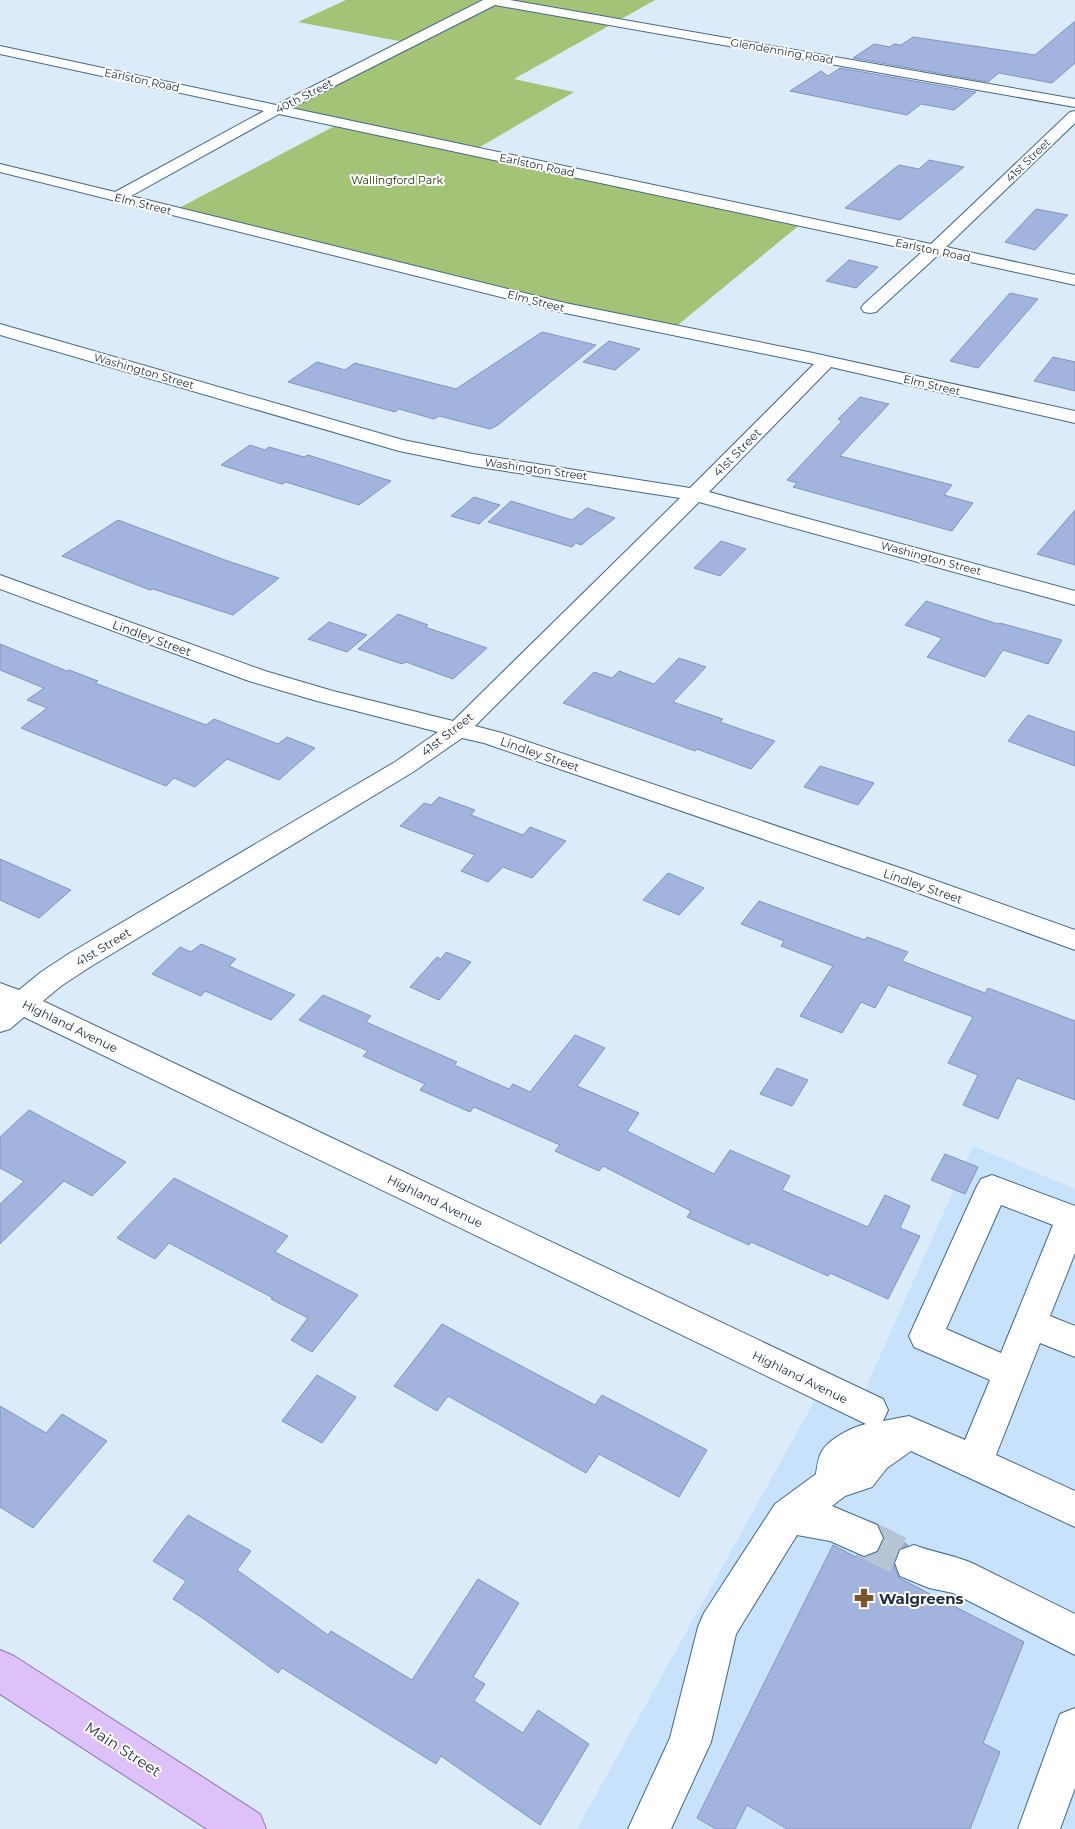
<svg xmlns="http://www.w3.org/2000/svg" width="1075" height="1829" font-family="Montserrat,sans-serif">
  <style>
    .built { fill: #c8e2fb }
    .green { fill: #a3c477 }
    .building { fill: #a2b4de; stroke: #8394bd }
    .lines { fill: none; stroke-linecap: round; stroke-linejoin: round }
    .minor-tunnel { stroke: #b6c5d3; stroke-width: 38; stroke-dasharray: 38 19; stroke-linecap: butt }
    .minor-casing { stroke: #456787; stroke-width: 2 }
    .major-casing { stroke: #8e73b5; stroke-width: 2 }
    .minor { fill: #fff; fill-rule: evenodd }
    .major { fill: #dfc1fa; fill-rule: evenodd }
    .labels { text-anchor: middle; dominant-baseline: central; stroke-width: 4; stroke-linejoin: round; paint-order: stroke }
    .far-street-label { font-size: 11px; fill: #202f3d; stroke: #fff }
    .far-park-label { font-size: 11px; fill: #1f2f00; stroke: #fff }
    .street-label { font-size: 12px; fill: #202f3d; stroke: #fff }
    .near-poi-label { font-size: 15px; font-weight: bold; fill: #202f3d; stroke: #fff; text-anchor: start }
    .near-street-label { font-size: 15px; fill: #202f3d; stroke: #fff }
  </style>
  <rect width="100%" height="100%" fill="#dbebf9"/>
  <!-- built -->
  <path class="built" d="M973,1146l102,43v640h-498l244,-440 37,17z"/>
  <!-- green -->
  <path class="green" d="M346,0h309l-141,79 60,13 -101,59 329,72 -129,106 -494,-121 165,-87 -56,-13 127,-64 -117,-22z"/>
  <!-- building -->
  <path class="building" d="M1075,21v42l-23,20 -53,-10 -11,9 -135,-24 21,-14 16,3 4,-3 7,1 12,-8 122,18z
    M840,68l136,24 -22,18 -33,-6 -14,11 -117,-24 31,-20 7,5z
    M929,160l35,7 -64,53 -55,-12 54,-43 20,4z
    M1036,209l32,6 -33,35 -30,-8z
    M849,260l29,7 -22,21 -30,-7z
    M1010,293l28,6 -60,69 -28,-7z
    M542,332l54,13 -98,80 -8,4 -51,-13 -5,3 -35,-10 -4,3 -107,-30 29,-20 28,8 10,-7 101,26z
    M609,341l31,8 -25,21 -32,-8z
    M1053,357l22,5v29l-41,-10z
    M860,397l29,7 -49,52 112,29 -8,10 29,8 -21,28 -159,-44 4,-4 -10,-3 55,-59 -4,-2z
    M250,445l15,5 4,-3 35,10 4,-2 83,26 -32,24 -73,-23 -4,2 -61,-19z
    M474,497l26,8 -21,19 -28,-8z
    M511,501l61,19 15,-12 28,10 -34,27 -5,-2 -4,4 -84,-25z
    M1075,510v55l-38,-11z
    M118,520l107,40 54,18 -46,37 -80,-26 -3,1 -88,-34z
    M721,541l25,8 -26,27 -26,-8z
    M926,601l72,23 2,-1 62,17 -14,24 -45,-14 -18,27 -58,-20 15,-19 -37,-13z
    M398,614l30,11 -3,2 62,21 -34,31 -47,-17 -4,2 -44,-15z
    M329,622l38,13 -20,17 -39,-13z
    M0,644l67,27 2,-1 29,11 -3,2 111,42 8,-6 64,25 9,-7 28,11 -36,32 -52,-21 -32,28 -21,-9 -8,8 -145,-58 26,-20 -20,-8 17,-12 -44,-18z
    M679,658l27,9 -33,35 50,17 -3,3 55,19 -24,28 -54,-20 -2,2 -132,-48 31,-31 18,6 7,-7 35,13z
    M1028,715l47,17v34l-67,-25z
    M820,766l54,17 -16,22 -54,-18z
    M439,797l36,13 -4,5 52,20 7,-8 36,14 -34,37 -29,-11 -15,15 -27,-11 14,-16 -75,-29 24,-23 7,2z
    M0,859l71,31 -32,28 -39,-18z
    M668,873l36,15 -25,27 -36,-15z
    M759,901l106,39 2,-3 41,15 -6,9 83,32 3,-5 87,33v79l-58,-22 -19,41 -35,-14 15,-30 -30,-12 25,-46 -85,-32 -13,23 -14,-6 -19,31 -42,-17 33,-50 -52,-20 3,-5 -43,-17z
    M201,944l35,15 -7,7 66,29 -24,25 -66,-29 -4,5 -49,-22 28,-27 11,5z
    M446,952l25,10 -32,38 -29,-13 27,-30 4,2z
    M323,995l48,21 -5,6 91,40 -3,3 55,24 4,-5 17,8 45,-57 30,13 -28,38 62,27 -12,18 87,43 16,-24 60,26 -8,14 86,37 17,-32 25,11 -10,22 20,8 -32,63 -58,-26 -2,3 -77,-34 -2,3 -62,-28 4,-6 -88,-45 -4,5 -44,-20 5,-6 -86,-38 -4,5 -50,-22 5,-6 -62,-28 5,-5 -69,-31z
    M777,1068l31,12 -16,26 -32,-12z
    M29,1110l97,52 -34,34 -28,-15 -64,63v-40l24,-23 -24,-13v-31z
    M945,1154l33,13 -13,27 -34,-14z
    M174,1178l114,58 -13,16 83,43 -46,57 -21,-12 17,-22 -37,-19 2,-1 -104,-55 -14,16 -38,-21z
    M442,1324l153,81 7,-10 105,55 -28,47 -80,-43 -13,19 -138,-77 -11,15 -43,-25z
    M317,1375l39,22 -34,46 -40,-22z
    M0,1406l46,27 16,-19 45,27 -74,87 -33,-21z
    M188,1515l63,36 -14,19 91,65 3,-4 81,49 66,-101 41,24 -46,74 12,7 -11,17 49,32 15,-23 51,34 -49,81 -99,-69 -5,8 -154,-96 -4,5 -74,-54 -31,-20 13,-18 -33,-20z
    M882,1532l26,13 -10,4 -5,13 6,16 125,64 -41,101 17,9 -30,77h-183l-40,-24 -12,24h-19l-19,-11 136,-273 23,12 1,-2 8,3 14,-6 6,-13z"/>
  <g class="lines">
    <!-- minor-tunnel -->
    <path class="minor-tunnel" d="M864,1538l50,25"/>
    <defs>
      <path id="minor" d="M483,0h27l565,99v8l-580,-102 -204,103 640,136 139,-132 5,-1v12l-129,124 129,28v10l-137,-30 -62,57 -6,1 -6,-1 -3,-4 3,-4 58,-52 -643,-138 -148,82 434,107 248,50 262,58v12l-244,-56 -122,125 366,99v14l-376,-103 -224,224 27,7 401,136 172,61v20l-190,-69 -401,-138 -22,-5 -49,34 -323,195 -29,19 -18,15 840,398 5,11 -5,11 26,-5 56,24 25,-60 -76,-33 -5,-11 67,-148 5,-9 11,-4 83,31v47l-25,63 25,10v31l-35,-14 -44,112 79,36v36l-164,-76 -24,17 -15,19 -27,9 -13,10 45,19 6,13 -6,13 -13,5 -34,-15 -33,-6 -61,99 -25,108 -40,87h-43l42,-91 28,-111 6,-14 71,-109 41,-30c1,-8 2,-16 6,-23 7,-12 30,-24 44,-27l-842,-407 -14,12 -10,3v-49l19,7 22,-18 29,-19 325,-191 43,-30 -121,-31 -68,-20 -249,-92v-14l265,96 68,20 120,30 227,-223 -207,-32 -74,-15 -399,-116v-11l403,116 70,14 217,34 124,-124 -249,-51 -565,-141v-8l115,28 149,-81 -264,-57v-8l276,59zM1001,1205l52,20 -52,128 -55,-24z
        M914,1545c19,7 39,10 58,18l103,51v41l-122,-62 -24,-5 -29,-12 -5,-13 5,-13z
        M1075,1708v80l-15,41h-42l42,-115z"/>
      <path id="major" d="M0,1650l14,6 246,158 6,15h-59l-207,-135z"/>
    </defs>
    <!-- minor casing -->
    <use href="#minor" class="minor-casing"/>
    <!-- major casing -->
    <use href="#major" class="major-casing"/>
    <!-- minor -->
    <use href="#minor" class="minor"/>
    <!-- major -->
    <use href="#major" class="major"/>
  </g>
  <!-- icons -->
  <defs>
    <symbol id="pharmacy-bare" viewBox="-9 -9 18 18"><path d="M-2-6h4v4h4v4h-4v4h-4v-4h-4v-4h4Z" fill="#79562f" stroke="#fff" stroke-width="2.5" paint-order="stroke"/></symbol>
  </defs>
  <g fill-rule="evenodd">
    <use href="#pharmacy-bare" x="850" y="1584" width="28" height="28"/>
  </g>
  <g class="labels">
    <!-- far-street labels -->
    <g class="far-street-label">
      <text transform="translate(782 51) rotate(10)">Glendenning Road</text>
      <text transform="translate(142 80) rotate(12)">Earlston Road</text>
      <text transform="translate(304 96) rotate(-27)">40th Street</text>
      <text transform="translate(1028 160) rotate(-44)">41st Street</text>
      <text transform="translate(537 165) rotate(12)">Earlston Road</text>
      <text transform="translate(143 204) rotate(14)">Elm Street</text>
      <text transform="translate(933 250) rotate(12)">Earlston Road</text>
      <text transform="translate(536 301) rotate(14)">Elm Street</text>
      <text transform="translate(144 371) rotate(16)">Washington Street</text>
      <text transform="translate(932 385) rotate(13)">Elm Street</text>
      <text transform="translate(536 469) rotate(8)">Washington Street</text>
      <text transform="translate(931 558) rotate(15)">Washington Street</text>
    </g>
    <!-- far-park labels -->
    <g class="far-park-label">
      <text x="397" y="180">Wallingford Park</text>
    </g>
    <!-- street labels -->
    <g class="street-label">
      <text transform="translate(737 452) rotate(-45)">41st Street</text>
      <text transform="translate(152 638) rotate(20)">Lindley Street</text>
      <text transform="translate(447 734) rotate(-38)">41st Street</text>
      <text transform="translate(540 754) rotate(19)">Lindley Street</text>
      <text transform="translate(923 886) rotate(19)">Lindley Street</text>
      <text transform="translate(103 947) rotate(-31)">41st Street</text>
      <text transform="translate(70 1026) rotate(26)">Highland Avenue</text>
      <text transform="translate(435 1201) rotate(26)">Highland Avenue</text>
      <text transform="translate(800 1377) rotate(26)">Highland Avenue</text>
    </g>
    <!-- near-poi labels -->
    <g class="near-poi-label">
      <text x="879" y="1598">Walgreens</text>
    </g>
    <!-- near-street labels -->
    <g class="near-street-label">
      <text transform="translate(123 1749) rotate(33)">Main Street</text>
    </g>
  </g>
</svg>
